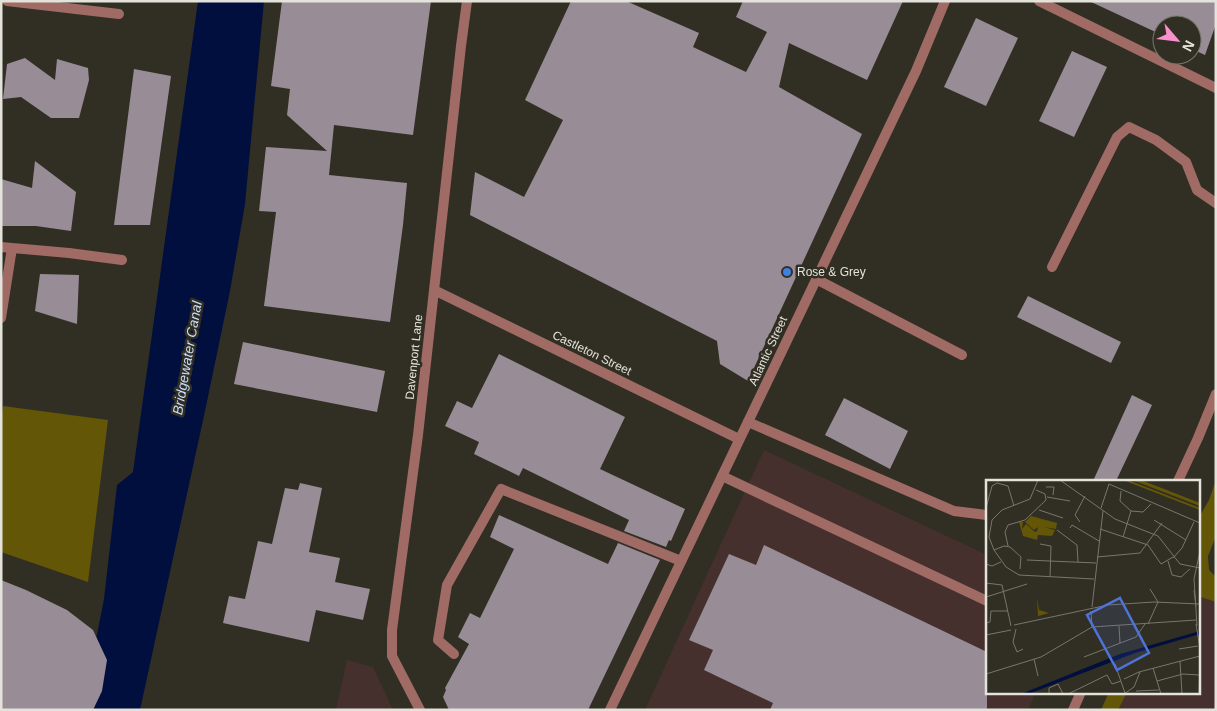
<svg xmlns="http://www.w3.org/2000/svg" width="1217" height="711" font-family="Arial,sans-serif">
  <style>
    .commercial { fill: #45302e }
    .green { fill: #645607 }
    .water { fill: #000f3e }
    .building { fill: #988c97 }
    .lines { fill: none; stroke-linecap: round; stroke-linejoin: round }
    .service { stroke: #a16b65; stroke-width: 10 }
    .minor { stroke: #a16b65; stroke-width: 10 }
    .tertiary { stroke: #a16b65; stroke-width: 10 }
    .shop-dot { fill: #3f7fe0; stroke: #312f23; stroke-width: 2 }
    .labels { text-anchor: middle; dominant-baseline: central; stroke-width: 5; stroke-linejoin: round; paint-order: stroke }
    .poi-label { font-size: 12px; fill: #e4e3db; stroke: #312f23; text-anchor: start }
    .street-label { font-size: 12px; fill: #e4e3db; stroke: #312f23 }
    .water-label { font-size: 14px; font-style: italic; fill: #c9ddfe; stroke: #312f23 }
    .inset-road { fill: none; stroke: #79776d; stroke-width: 1 }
    .view { fill: #4f73d9; fill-opacity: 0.15; stroke: #4f73d9; stroke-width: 2.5 }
    .inset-edge { fill: none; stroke: #e4e3db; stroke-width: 2.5 }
  </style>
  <rect width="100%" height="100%" fill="#312f23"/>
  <!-- commercial -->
  <path class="commercial" d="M764,450l223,105v137h49l-8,18h-383z
    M1198,568l18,13v129h-115l8,-18h89z
    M347,660l26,7 20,43h-57z"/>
  <!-- green -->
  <path class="green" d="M3,406l105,14 -20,162 -87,-30v-128z
    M1216,480v56l-8,20 1,14 7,7v25l-18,-6v-77l11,-19z
    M1109,692h18l-9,18h-17z"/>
  <!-- water -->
  <path class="water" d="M198,1h66l-19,203 -15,87 -25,120 -65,299h-58l22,-111 13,-114 16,-13z"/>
  <!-- building -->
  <path class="building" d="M282,1h149l-18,134 -79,-10 -5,50 78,8 -4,42 -13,97 -126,-16 12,-94 -17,-1 7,-64 61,4 -40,-36 3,-26 -19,-3z
    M571,1h55l73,32 -6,14 53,25 21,-40 -31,-15 7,-16h160l-36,79 -78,-37 -10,44 83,47 -114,247 -28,-17 -3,-23 -247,-126 5,-43 49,25 39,-77 -38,-20z
    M1089,1h127v23l-11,31 -13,-6v-24h-30v10z
    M976,18l42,20 -32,68 -42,-19z
    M1072,51l35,16 -33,70 -35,-16z
    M25,58l30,22 2,-21 31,9 1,12 -10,38h-28l-30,-21 -18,2 4,-35z
    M134,69l37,7 -21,149h-36z
    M35,161l41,31 -5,39 -35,-5h-35v-47l31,9z
    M40,274l39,1 -2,49 -42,-13z
    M1028,296l93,46 -10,21 -94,-46z
    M243,342l142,29 -8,41 -143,-28z
    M499,354l126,63 -25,52 85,40 -14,32 -2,-1 -3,7 -42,-16 5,-11 -106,-52 -4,8 -45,-22 5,-12 -34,-16 12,-25 15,7z
    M1132,395l20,10 -36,76h-23z
    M844,398l64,33 -18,38 -65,-34z
    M300,483l22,5 -13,64 31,6 -5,24 35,7 -7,31 -47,-10 -7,32 -86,-19 6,-27 16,3 13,-58 14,3 13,-56 13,2z
    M499,515l109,49 10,-21 42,17 -72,150h-139l-6,-13 3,-7 -1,-2 24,-44 -11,-7 12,-24 10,5 34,-69 -24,-12z
    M764,545l223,107v58h-217l3,-7 -69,-33 9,-20 -24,-10 40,-86 27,11z
    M1,580l25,10 41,20 26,20 14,30 -5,31 -9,19h-92z"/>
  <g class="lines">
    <!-- service -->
    <path class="service" d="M69,253l53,7
      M1052,267l65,-130 12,-10 27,13 30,22 11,28 19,13
      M816,279l146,76
      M748,422l206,89 33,4
      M722,476l265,125
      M454,654l-16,-14 9,-55 54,-96 180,72"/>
    <!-- minor -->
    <path class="minor" d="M7,1l112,13
      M1039,1l177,87
      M1,247l68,6
      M434,290l305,149
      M1,318l11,-70
      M420,710l-28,-54v-26l26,-195 43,-389 6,-45"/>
    <!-- tertiary -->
    <path class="tertiary" d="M1178,481l20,-43 18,-44
      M610,710l306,-639 29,-70
      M1073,710l8,-18"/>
  </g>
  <!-- markers -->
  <circle class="shop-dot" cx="787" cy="272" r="5"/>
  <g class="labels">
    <!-- poi labels -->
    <g class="poi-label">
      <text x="797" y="272">Rose &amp; Grey</text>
    </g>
    <!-- street labels -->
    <g class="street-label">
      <text transform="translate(768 351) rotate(-65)">Atlantic Street</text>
      <text transform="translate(592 353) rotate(26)">Castleton Street</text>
      <text transform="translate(414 357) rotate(-84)">Davenport Lane</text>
    </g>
    <!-- water labels -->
    <g class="water-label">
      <text transform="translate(187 358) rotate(-80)">Bridgewater Canal</text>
    </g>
  </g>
  <!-- overview -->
  <g transform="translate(986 480)">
    <rect width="214" height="214" fill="#312f23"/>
    <path d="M137,0h5l72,28v2zM155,0l59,23v3l-65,-25zM45,36l26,7 -1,6 -12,-2 11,3 -3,6 -14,-1 -1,5 -14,-4 -4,-14h4l-1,7 4,-5 9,8 2,-1 1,-4 -4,3 -9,-8zM51,117l2,13 10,3 -36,10 25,-7z" fill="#645607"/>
    <path d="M214,151v3l-65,19 -104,40 -10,1 99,-40z" fill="#000f3e"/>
    <path class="inset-road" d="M52,0l-8,19 -28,11 -10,10 -3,17 5,13 12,17 13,8 75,4M74,0l55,39 43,17 22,28 20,4M60,7h8l-1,8M135,11l-1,10 11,10 12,1 8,-8M61,17l23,4M0,28l6,-22 5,-3 11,3 6,20M115,28l8,-24 91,39M53,30l24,8M168,40l32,20M94,42l-5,-7 10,-19M84,48l2,-3 27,16M114,49l48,16 13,19 12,-7M71,50l20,15 1,17M137,57l8,-26M54,64l11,2 -1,31M22,66l-3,-14 3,-7 17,-5 21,-20 -1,-6 -9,-4M8,70l10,-4 6,1 11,10 -1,12M111,77l43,-4 22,-30M187,78l9,-10 12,-26M41,80l69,3M182,81l4,14 9,2 9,-8M0,84l6,2 9,-4M0,103l16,2 9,41M164,109l8,13M208,110l2,16M0,117l41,-13M106,127l11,-96M105,131l1,16M0,143l4,-1 1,-11h17M162,144l10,-22M210,144l4,25M28,145l94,-20 46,-3 46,2M133,146l1,17M211,146l-3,-47 6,-28M30,149l-3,13 4,10 6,-3M0,155l25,-5M193,169l19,-3M98,177l52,-20 9,-13M48,179l4,17M194,181l2,33M129,184l10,29M167,188l8,26M0,194l55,-17 51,-30 104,-7M138,199l15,-7 61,-16M171,201l26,-7 16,1M150,211l23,-1M63,214v-6l9,-4 5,10M82,214l39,-19 5,9 9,-3M138,214l10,-7 6,-15M213,214l1,-34"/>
    <path class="view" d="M134,118l29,55 -32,17 -30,-55z"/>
    <rect width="214" height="214" class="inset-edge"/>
  </g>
  <!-- border -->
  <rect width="1217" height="711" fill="none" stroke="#e4e3db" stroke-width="5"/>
  <!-- north arrow -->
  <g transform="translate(1177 40) rotate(118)"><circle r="24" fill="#312f23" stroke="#79776d"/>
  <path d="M0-4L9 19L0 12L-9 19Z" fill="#f790cd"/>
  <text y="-8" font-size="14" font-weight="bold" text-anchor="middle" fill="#e4e3db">N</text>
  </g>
</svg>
